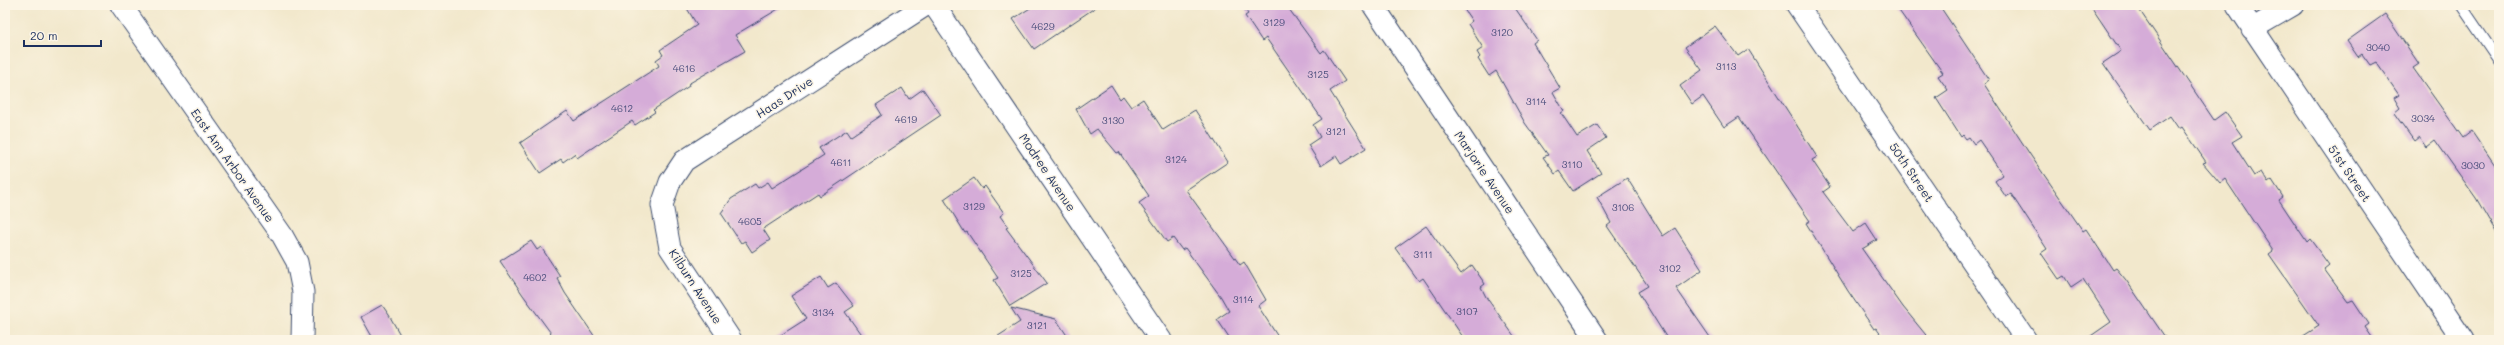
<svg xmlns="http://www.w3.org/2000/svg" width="2504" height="345" font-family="Mali,sans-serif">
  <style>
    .building { fill: #d5acd8 }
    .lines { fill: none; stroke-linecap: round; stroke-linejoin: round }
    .lane-casing { stroke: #3b4b6e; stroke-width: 12 }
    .street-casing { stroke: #3b4b6e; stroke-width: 23 }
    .lane { stroke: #fff; stroke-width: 10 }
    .street { stroke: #fff; stroke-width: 21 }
    .labels { text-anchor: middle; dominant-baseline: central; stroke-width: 3; stroke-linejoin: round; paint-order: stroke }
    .number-label { font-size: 10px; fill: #4a4e7c }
    .street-label { font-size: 12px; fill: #1b2f5e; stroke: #fcf5e5 }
  </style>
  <rect width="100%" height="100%" fill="#fcf5e5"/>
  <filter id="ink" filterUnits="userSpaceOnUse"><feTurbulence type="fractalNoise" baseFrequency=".025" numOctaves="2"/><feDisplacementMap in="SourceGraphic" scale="8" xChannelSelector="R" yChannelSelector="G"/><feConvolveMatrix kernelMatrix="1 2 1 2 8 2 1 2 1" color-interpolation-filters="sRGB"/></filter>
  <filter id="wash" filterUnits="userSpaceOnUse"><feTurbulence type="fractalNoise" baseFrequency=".012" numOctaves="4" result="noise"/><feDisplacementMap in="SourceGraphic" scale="16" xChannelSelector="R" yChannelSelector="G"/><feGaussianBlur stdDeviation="0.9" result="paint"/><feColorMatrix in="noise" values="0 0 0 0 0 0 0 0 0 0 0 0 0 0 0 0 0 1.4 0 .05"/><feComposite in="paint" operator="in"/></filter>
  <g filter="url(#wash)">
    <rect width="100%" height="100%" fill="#f2e8cc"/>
    <g id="blocks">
      <!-- building -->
      <path class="building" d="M685,5h100l-50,30 10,16 -57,33 1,2 -36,24 2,2 -20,13 -3,-4 -55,37 -3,-4 -11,8 -2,-3 -21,14 -20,-30 47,-32 7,10 85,-55 -3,-6 7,-5 -3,-5 37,-25z
        M1035,5h64l-65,44 -21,-30z
        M1242,5h44l35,48 3,-3 21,31 -15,10 36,57 -25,16 -5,-8 -15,10 -13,-21 12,-8 -7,-12 9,-6 -56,-81 -4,3 -17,-25 3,-2z
        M1461,5h52l24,35 -4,3 27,45 -7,4 11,19 -3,2 16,24 20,-12 9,13 -19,13 14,22 -28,18 -14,-20 -4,3 -12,-17 5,-2 -23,-32 -29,-52 -7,5 -11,-17 2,-2 -3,-5 6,-4 -15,-24 4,-3z
        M1895,5h44l50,75 -5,4 47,72 52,75 3,-2 27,41 3,-2 10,12 41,60h-82l26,-18 -28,-43 -12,8 -7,-11 -5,3 -18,-26 6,-4 -36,-55 -5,3 -11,-16 8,-6 -24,-35 -5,4 -5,-7 -3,2 -3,-4 -2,2 -25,-39 12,-8 -10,-14 5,-3z
        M2090,5h46l78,115 11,-8 17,24 -10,6 22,34 7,-4 7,11 4,-3 11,17 -4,3 28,42 3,-3 19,26 -5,4 24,33 5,-2 16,24 -4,3 9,13h-77l22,-14 -50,-72 4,-3 -48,-72 -5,4 -17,-20 3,-1 -24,-35 -3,2 -9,-13 -20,14 -47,-67 18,-12z
        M2385,14l34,50 -6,4 50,70 9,-7 27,40v66l-23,-39 -41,-58 -9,7 -7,-10 -5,4 -20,-28 6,-5 -6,-10 5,-3 -23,-33 -6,3 -8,-11 -4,3 -11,-16z
        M1715,26l23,30 10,-7 69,108 -5,3 18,27 -7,5 30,40 13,-9 11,17 -15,9 41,58 27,33h-45l-9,-12 -2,1 -26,-38 -42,-68 4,-2 -71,-104 -15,10 -21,-31 -11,8 -12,-18 22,-16 -17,-23z
        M1111,85l9,14 3,-3 8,11 12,-8 20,31 32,-20 33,52 -42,28 54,75 4,-3 22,38 -8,6 22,34h-49l-14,-21 12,-8 -8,-14 -36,-49 -3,2 -9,-12 -6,4 -28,-39 10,-7 -30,-44 -2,1 -20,-24 -7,5 -14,-25z
        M902,88l7,11 14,-10 18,26 -121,81 -2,-3 -55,36 7,11 -18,12 -7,-11 -4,2 -20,-30 10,-14 24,-15 3,4 10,-6 4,6 52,-33 -5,-7 28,-18 4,6 31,-21 -6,-10z
        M974,178l8,11 3,-3 19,27 -4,3 8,11 -2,1 41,55 -37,23 -16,-26 4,-2 -31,-46 -2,1 -21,-34z
        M1627,178l36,58 12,-8 27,42 -26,18 36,52h-44l-30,-48 10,-6 -41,-60 4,-3 -14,-26z
        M1426,226l35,48 11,-9 13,19 -4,3 5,10 31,43h-52l-42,-62 -4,3 -24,-33z
        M531,241l6,9 4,-3 19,29 -3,2 8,15 32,47h-41l-33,-45 -23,-34z
        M821,277l7,11 8,-5 18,23 -9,6 20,28h-92l33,-21 -15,-23z
        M382,305l7,10 14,25h-29l-13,-23z
        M1011,308l45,11 14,21h-78l28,-18z"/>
    </g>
  </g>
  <g filter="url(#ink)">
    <use href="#blocks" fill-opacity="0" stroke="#3b4b6e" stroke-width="1"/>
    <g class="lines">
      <defs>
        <path id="lane" d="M2461,5l38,56"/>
        <path id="street" d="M121,5l161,230 15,27 6,30 -1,48
          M934,5l227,335
          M1373,5l224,335
          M1797,5l229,335
          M2237,5l226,335
          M2252,29l41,-24
          M731,340l-61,-92 -8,-43 8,-23 14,-21 242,-156"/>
      </defs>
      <!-- lane casing -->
      <use href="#lane" class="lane-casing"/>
      <!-- street casing -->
      <use href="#street" class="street-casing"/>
      <!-- lane -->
      <use href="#lane" class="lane"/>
      <!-- street -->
      <use href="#street" class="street"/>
    </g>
  </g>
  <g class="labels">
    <!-- number labels -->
    <g class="number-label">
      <text x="1274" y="22">3129</text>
      <text x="1043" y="26">4629</text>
      <text x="1502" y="32">3120</text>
      <text x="2378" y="47">3040</text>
      <text x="1726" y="66">3113</text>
      <text x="684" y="68">4616</text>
      <text x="1318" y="74">3125</text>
      <text x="1536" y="101">3114</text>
      <text x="622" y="108">4612</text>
      <text x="2423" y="118">3034</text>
      <text x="906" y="119">4619</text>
      <text x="1113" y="120">3130</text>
      <text x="1336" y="131">3121</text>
      <text x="1176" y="159">3124</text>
      <text x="841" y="162">4611</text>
      <text x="1572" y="164">3110</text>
      <text x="2473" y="165">3030</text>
      <text x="974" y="206">3129</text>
      <text x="1623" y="207">3106</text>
      <text x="750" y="221">4605</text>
      <text x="1423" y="254">3111</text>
      <text x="1670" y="268">3102</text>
      <text x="1021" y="273">3125</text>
      <text x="535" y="277">4602</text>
      <text x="1243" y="299">3114</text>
      <text x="1467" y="311">3107</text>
      <text x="823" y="312">3134</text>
      <text x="1037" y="325">3121</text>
    </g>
    <!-- street labels -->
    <g class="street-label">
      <text transform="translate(784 97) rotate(-33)">Haas Drive</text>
      <text transform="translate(233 165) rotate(55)">East Ann Arbor Avenue</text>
      <text transform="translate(1048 172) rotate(56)">Modree Avenue</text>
      <text transform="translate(1485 172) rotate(56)">Marjorie Avenue</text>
      <text transform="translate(1912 172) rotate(56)">50th Street</text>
      <text transform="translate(2350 173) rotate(56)">51st Street</text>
      <text transform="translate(696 286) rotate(57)">Kilburn Avenue</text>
    </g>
  </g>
  <!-- margin -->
  <rect width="2504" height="345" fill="none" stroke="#fcf5e5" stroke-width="20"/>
  <!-- scale -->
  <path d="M24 40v6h77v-6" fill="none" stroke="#1b2f5e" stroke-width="2"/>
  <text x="30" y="40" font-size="12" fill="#1b2f5e" stroke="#fcf5e5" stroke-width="3" paint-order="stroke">20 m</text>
</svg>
